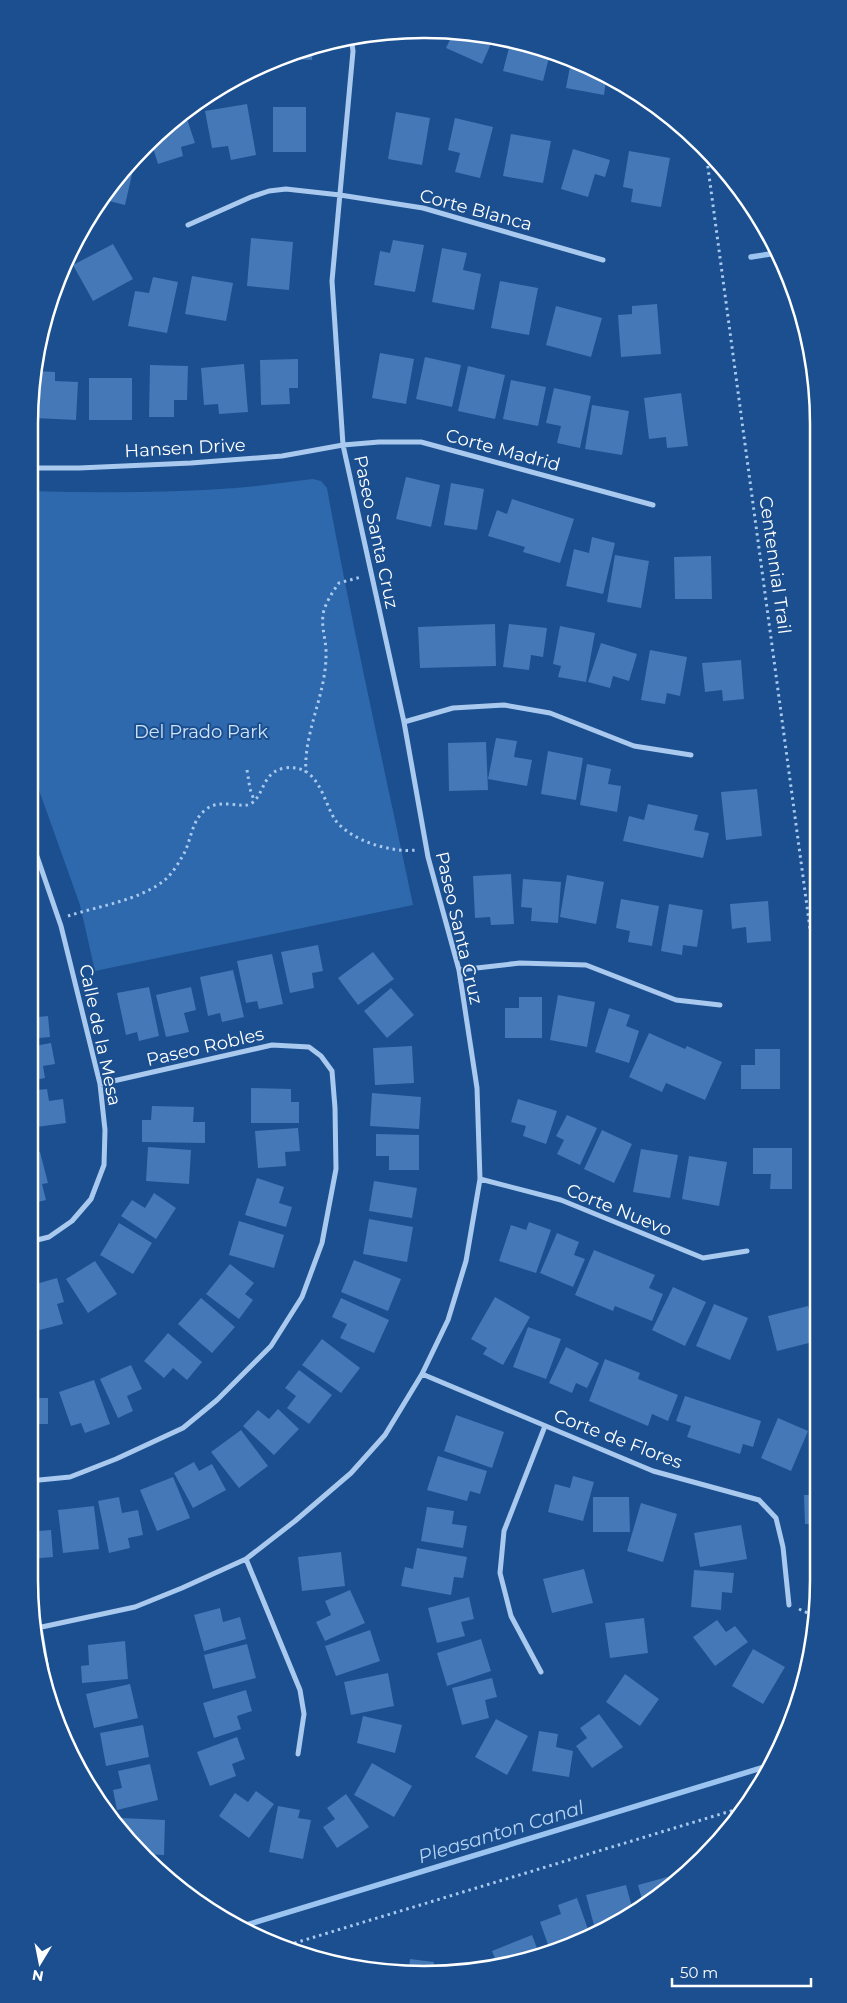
<svg xmlns="http://www.w3.org/2000/svg" width="847" height="2003" font-family="Montserrat,sans-serif">
  <style>
    .park { fill: #2e69ad }
    .lines { fill: none; stroke-linecap: round; stroke-linejoin: round }
    .stream { stroke: #9cc4f0; stroke-width: 5.5 }
    .building { fill: #4478b7 }
    .path { stroke: #a9c9ee; stroke-width: 3; stroke-dasharray: 2.5 4; stroke-linecap: butt }
    .minor { stroke: #a9c9ee; stroke-width: 5 }
    .labels { text-anchor: middle; dominant-baseline: central; stroke-width: 4; stroke-linejoin: round; paint-order: stroke }
    .street-label { font-size: 18px; fill: #fff; stroke: #1b4f8f }
    .park-label { font-size: 18px; fill: #cfe3fa; stroke: #1b4f8f }
    .water-label { font-size: 19px; font-style: italic; fill: #b5d3f5; stroke: #1b4f8f }
    .rim { fill: none; stroke: #fff; stroke-width: 2.5 }
  </style>
  <rect width="100%" height="100%" fill="#1b4f8f"/>
  <!-- park -->
  <path class="park" d="M313,479l8,2 6,7c25,139 57,278 86,417l-318,66 -15,-66 -51,-143v-271c69,2 138,2 207,-3 26,-2 51,-6 77,-9z"/>
  <g class="lines">
    <!-- stream -->
    <path class="stream" d="M751,257l26,-4
      M240,1927l531,-162"/>
  </g>
  <!-- building -->
  <path class="building" d="M398,30l35,1 -2,8 -42,-8z
    M454,31l21,1 19,5 -12,27 -36,-16z
    M511,40l40,10 -8,31 -40,-10z
    M313,45l-1,15 -33,-2z
    M571,61l35,19 -2,15 -38,-7z
    M247,104l9,51 -25,5 -3,-14 -16,2 -7,-37z
    M273,107h33v45h-33z
    M184,110l11,33 -14,4 2,9 -25,8 -7,-23z
    M396,112l34,6 -8,47 -34,-6z
    M455,118l38,9 -13,51 -25,-6 5,-19 -12,-3z
    M511,134l40,7 -8,42 -40,-7z
    M573,149l37,11 -5,17 -10,-3 -7,23 -27,-8z
    M629,151l41,7 -9,49 -30,-5 2,-13 -10,-2z
    M124,168l9,2 -8,35 -24,-6z
    M251,238l42,4 -4,48 -42,-4z
    M393,240l31,5 -9,47 -41,-7 6,-34 10,2z
    M113,244l20,35 -40,22 -20,-36z
    M442,248l25,5 -4,17 18,4 -7,36 -42,-8z
    M192,276l41,7 -7,38 -41,-7z
    M153,277l25,5 -11,51 -39,-7 7,-35 14,2z
    M500,281l38,7 -9,47 -38,-7z
    M657,304l4,50 -40,3 -3,-42 14,-1v-8z
    M556,306l46,12 -11,39 -45,-12z
    M380,353l34,6 -8,45 -34,-6z
    M425,357l36,8 -9,42 -36,-8z
    M298,359v29h-9l1,16 -29,1 -1,-45z
    M244,364l4,48 -29,2 -1,-10 -14,1 -3,-37z
    M150,365l38,1 -1,34h-13v17h-25z
    M468,366l37,9 -10,44 -37,-8z
    M37,371l18,1v9l23,1 -2,38 -41,-2z
    M89,378h43v42h-43z
    M511,380l35,7 -8,39 -35,-7z
    M554,388l37,8 -11,52 -23,-5 4,-17 -15,-3z
    M681,393l7,53 -21,2 -1,-11 -17,2 -5,-41z
    M592,405l37,6 -7,44 -37,-6z
    M406,477l34,8 -9,42 -35,-8z
    M451,483l33,6 -7,41 -33,-5z
    M512,499l62,20 -14,44 -37,-11 2,-5 -37,-11 9,-26 10,4z
    M592,537l23,6 -12,51 -37,-8 8,-37 15,4z
    M615,555l34,6 -8,47 -34,-6z
    M711,556l1,43h-37l-1,-42z
    M495,624l1,42 -76,2 -2,-41z
    M509,624l38,4 -4,29 -12,-2 -2,15 -26,-3z
    M560,626l35,7 -9,49 -28,-5 3,-11 -8,-2z
    M601,643l36,11 -8,27 -16,-5 -3,12 -22,-6z
    M650,650l37,7 -7,39 -13,-3 -2,11 -24,-4z
    M741,660l3,39 -21,2 -1,-11 -17,2 -3,-29z
    M496,738l21,3 -3,16 18,3 -5,26 -39,-7z
    M486,742l2,48 -39,1 -1,-48z
    M548,751l35,7 -7,42 -35,-6z
    M587,764l24,5 -3,15 13,2 -4,26 -37,-7z
    M757,789l5,47 -36,4 -5,-48z
    M648,804l50,11 -4,15 15,3 -6,25 -80,-17 6,-25 15,4z
    M511,874l3,50 -23,1 -1,-8 -15,1 -2,-42z
    M567,875l37,7 -8,42 -36,-7z
    M523,879l38,3 -3,41 -27,-2 1,-13 -11,-1z
    M621,899l38,7 -7,40 -24,-4 2,-11 -14,-3z
    M768,901l3,40 -24,2 -1,-16 -14,2 -2,-25z
    M669,904l34,6 -6,37 -14,-2 -1,10 -21,-4z
    M30,939l2,15h-3v-14z
    M318,945l5,26 -11,2 2,15 -24,5 -9,-41z
    M373,952l21,27 -36,26 -20,-27z
    M272,954l11,50 -24,5 -2,-8 -11,2 -9,-42z
    M32,959l5,34 -8,1v-34z
    M233,970l11,47 -22,5 -2,-9 -12,3 -8,-39z
    M149,987l10,49 -20,5 -2,-9 -11,3 -9,-42z
    M191,987l5,23 -12,3 5,19 -23,5 -10,-42z
    M391,988l23,27 -27,23 -23,-27z
    M558,995l37,7 -8,45 -37,-7z
    M519,997h23v41h-37v-30h14z
    M609,1008l21,7 -4,11 13,5 -10,32 -34,-11z
    M48,1016l2,21 -21,2v-21z
    M649,1033l36,16 2,-3 35,16 -17,38 -39,-17 -4,9 -33,-15z
    M51,1043l4,21 -12,2 2,12 -16,3v-34z
    M412,1046l2,37 -39,2 -2,-37z
    M755,1049h25v40h-39v-24h14z
    M251,1088l40,1v13h8v21h-48z
    M47,1089l2,12 14,-2 3,24 -37,5v-37z
    M372,1093l49,4 -2,32 -49,-3z
    M518,1099l39,12 -11,33 -23,-8 3,-10 -15,-4z
    M152,1106l42,1 -1,15h12v21l-63,-1v-22h9z
    M567,1115l30,13 -17,37 -23,-11 7,-14 -8,-4z
    M298,1128l2,23 -15,1 1,14 -28,2 -3,-37z
    M602,1130l30,14 -18,39 -30,-14z
    M376,1134l43,1v35h-30v-14h-13z
    M148,1147l43,3 -2,34 -43,-3z
    M753,1148h39v41h-22l1,-15h-18z
    M641,1149l37,6 -8,43 -37,-6z
    M40,1152l8,31 -6,1 4,16 -17,4v-49z
    M689,1156l38,6 -8,44 -37,-7z
    M257,1178l27,9 -5,16 13,4 -6,20 -41,-12z
    M374,1181l43,7 -5,30 -43,-7z
    M154,1193l22,15 -20,31 -35,-23 11,-16 13,8z
    M369,1219l44,8 -6,35 -44,-8z
    M239,1221l45,14 -10,33 -45,-13z
    M529,1222l22,8 -15,43 -37,-12 12,-36 15,5z
    M119,1223l33,20 -19,31 -33,-19z
    M557,1233l22,9 -5,13 11,4 -12,28 -33,-14z
    M594,1250l61,25 -6,13 14,6 -11,27 -37,-15 -2,5 -38,-16z
    M354,1260l47,19 -13,32 -47,-19z
    M95,1261l22,33 -29,19 -22,-34z
    M230,1264l24,19 -9,11 8,6 -14,19 -33,-25z
    M57,1278l7,24 -7,2 6,20 -31,8 -3,-11v-35z
    M673,1287l33,15 -21,44 -33,-16z
    M495,1297l35,20 -27,48 -20,-11 4,-6 -16,-9z
    M201,1298l34,29 -23,26 -34,-29z
    M341,1298l48,22 -15,33 -34,-15 7,-14 -15,-7z
    M714,1304l34,14 -18,42 -34,-14z
    M808,1306l9,35 -40,10 -9,-35z
    M528,1327l33,12 -15,40 -33,-12z
    M168,1333l34,29 -15,18 -14,-12 -9,10 -20,-17z
    M322,1339l38,29 -19,25 -39,-28z
    M566,1347l33,16 -12,25 -11,-5 -4,10 -23,-10z
    M605,1359l35,14 -2,6 40,16 -10,26 -16,-7 -4,12 -59,-25z
    M131,1365l11,24 -15,7 6,15 -15,7 -18,-39z
    M299,1370l33,25 -23,29 -22,-16 9,-12 -11,-8z
    M94,1380l16,44 -25,9 -4,-10 -10,3 -12,-34z
    M685,1396l76,25 -8,26 -10,-3 -3,10 -53,-17 4,-11 -15,-5z
    M29,1398h19v26h-13v14h-6z
    M278,1409l21,20 -25,26 -31,-29 15,-16 11,9z
    M456,1415l48,17 -12,36 -48,-17z
    M778,1418l30,13 -17,40 -30,-13z
    M241,1430l27,36 -29,22 -28,-36z
    M438,1456l49,15 -7,23 -10,-3 -3,10 -40,-11z
    M194,1462l5,9 13,-7 14,26 -33,18 -19,-35z
    M573,1476l21,6 -11,39 -35,-9 7,-28 15,4z
    M173,1477l17,41 -33,13 -17,-41z
    M804,1495h14v29h-13z
    M119,1497l3,16 16,-3 5,25 -15,3 2,10 -21,5 -11,-52z
    M593,1497h36l1,35h-37z
    M641,1503l36,11 -14,48 -36,-11z
    M94,1506l5,43 -36,4 -5,-43z
    M427,1507l27,4 -2,13 15,2 -4,22 -42,-7z
    M37,1514l2,17 12,-1 2,27 -24,2v-44z
    M741,1525l6,34 -47,8 -6,-34z
    M417,1548l50,9 -4,21 -9,-1 -3,18 -50,-9 4,-19 8,2z
    M341,1552l4,34 -43,5 -4,-34z
    M584,1569l9,34 -41,10 -9,-34z
    M694,1570l40,3 -2,20 -10,-1 -1,18 -30,-3z
    M350,1590l15,33 -40,18 -9,-19 15,-7 -6,-14z
    M469,1597l5,22 -13,3 4,14 -28,7 -9,-35z
    M220,1608l3,14 17,-5 6,22 -42,12 -10,-36z
    M644,1618l4,35 -38,5 -5,-35z
    M717,1620l9,12 9,-6 13,16 -33,24 -22,-29z
    M370,1630l10,31 -44,15 -11,-30z
    M481,1639l10,32 -44,15 -10,-33z
    M125,1641l3,38 -46,4 -1,-17 8,-1 -1,-20z
    M247,1644l9,34 -43,11 -9,-34z
    M753,1649l32,18 -22,37 -31,-18z
    M388,1673l6,33 -43,9 -7,-33z
    M625,1674l34,25 -19,27 -34,-24z
    M492,1678l5,19 -12,3 4,18 -27,7 -10,-37z
    M130,1684l8,34 -44,10 -8,-34z
    M246,1690l6,21 -15,5 4,13 -27,9 -11,-35z
    M599,1714l24,33 -31,21 -16,-22 11,-8 -7,-10z
    M363,1716l39,9 -7,28 -38,-10z
    M496,1719l32,17 -21,39 -32,-18z
    M143,1725l6,32 -43,9 -6,-33z
    M539,1731l19,3 -2,13 17,4 -4,26 -37,-6z
    M237,1737l8,22 -13,5 4,12 -26,10 -13,-34z
    M372,1763l40,23 -18,31 -40,-22z
    M150,1764l8,36 -41,10 -4,-20 9,-2 -4,-17z
    M256,1791l18,13 -25,34 -30,-22 16,-23 13,9z
    M346,1794l23,33 -32,21 -14,-21 12,-8 -8,-11z
    M278,1806l22,4 -2,8 13,2 -8,39 -34,-7z
    M121,1818l44,2 -1,35 -20,-1 -17,-14 -7,-9z
    M678,1874l-35,29 -5,-18z
    M626,1885l7,26 -12,11 -25,11 -10,-38z
    M577,1898l13,37 -39,18 -11,-31 21,-8 -3,-9z
    M532,1935l8,21 -42,10 -6,-15z
    M410,1959l24,3 -1,7h-24z"/>
  <g class="lines">
    <!-- path -->
    <path class="path" d="M706,153l111,828
      M247,770l3,19 4,11
      M306,773c-3,-41 21,-79 20,-121 0,-14 -6,-27 -2,-42 3,-9 9,-19 15,-27l22,-6
      M68,916c30,-10 75,-16 99,-38 6,-6 11,-14 15,-21 10,-16 8,-34 23,-47 15,-13 39,0 47,-7 13,-10 10,-31 33,-35 35,-5 38,35 51,53 16,20 56,32 80,29
      M799,1609l13,6
      M288,1945l456,-138"/>
    <!-- minor -->
    <path class="minor" d="M188,225l63,-28 18,-6 17,-2 54,6 83,13 180,52
      M29,468h50l112,-5 91,-7 61,-11 36,-3h42l232,63
      M404,722l49,-14 51,-3 46,8 84,33 57,9
      M459,970l61,-7 66,2 90,35 44,5
      M480,1179l81,21 142,58 44,-7
      M29,1242l20,-5 23,-16 19,-22 13,-34 1,-35 -5,-46 -39,-158 -32,-93
      M422,1374l231,97 106,29 17,18 7,29 6,58
      M29,1481l41,-4 46,-18 67,-31 34,-28 54,-54 31,-49 20,-54 14,-74 -1,-61 -3,-37 -11,-15 -12,-9 -37,-2 -172,39
      M246,1559l54,131 4,24 -6,40
      M37,1628l98,-21 47,-19 64,-29 49,-38 56,-48 34,-38 37,-61 26,-54 18,-59 14,-82 -3,-91 -18,-118 -31,-113 -24,-135 -61,-277 -11,-164 21,-230 -2,-14
      M40,1628l15,90
      M541,1672l-30,-56 -11,-43 4,-42 41,-105"/>
  </g>
  <g class="labels">
    <!-- street labels -->
    <g class="street-label">
      <text transform="translate(476 210) rotate(15)">Corte Blanca</text>
      <text transform="translate(185 448) rotate(-3)">Hansen Drive</text>
      <text transform="translate(503 450) rotate(15)">Corte Madrid</text>
      <text transform="translate(376 532) rotate(78)">Paseo Santa Cruz</text>
      <text transform="translate(775 565) rotate(82)">Centennial Trail</text>
      <text transform="translate(459 928) rotate(77)">Paseo Santa Cruz</text>
      <text transform="translate(100 1035) rotate(78)">Calle de la Mesa</text>
      <text transform="translate(205 1047) rotate(-13)">Paseo Robles</text>
      <text transform="translate(619 1210) rotate(22)">Corte Nuevo</text>
      <text transform="translate(618 1439) rotate(21)">Corte de Flores</text>
    </g>
    <!-- park labels -->
    <g class="park-label">
      <text x="201" y="732">Del Prado Park</text>
    </g>
    <!-- water labels -->
    <g class="water-label">
      <text transform="translate(501 1832) rotate(-17)">Pleasanton Canal</text>
    </g>
  </g>
  <!-- crop -->
  <path d="M0 0H847V2003H0ZM424 38H424A386 386 0 0 1 810 424V1580A386 386 0 0 1 424 1966H424A386 386 0 0 1 38 1580V424A386 386 0 0 1 424 38Z" fill="#1b4f8f" fill-rule="evenodd"/>
  <path class="rim" d="M424 38H424A386 386 0 0 1 810 424V1580A386 386 0 0 1 424 1966H424A386 386 0 0 1 38 1580V424A386 386 0 0 1 424 38Z"/>
  <!-- north arrow -->
  <g transform="translate(40 1963) rotate(190)" stroke="#1b4f8f" stroke-width="4" paint-order="stroke">
  <path d="M0-4L9 19L0 12L-9 19Z" fill="#ffffff"/>
  <text y="-8" font-size="14" font-weight="bold" text-anchor="middle" fill="#ffffff">N</text>
  </g>
  <!-- scale -->
  <path d="M672 1978v8h139v-8" fill="none" stroke="#ffffff" stroke-width="2.5"/>
  <text x="680" y="1978" font-size="15" fill="#ffffff" stroke="#1b4f8f" stroke-width="4" paint-order="stroke">50 m</text>
</svg>
